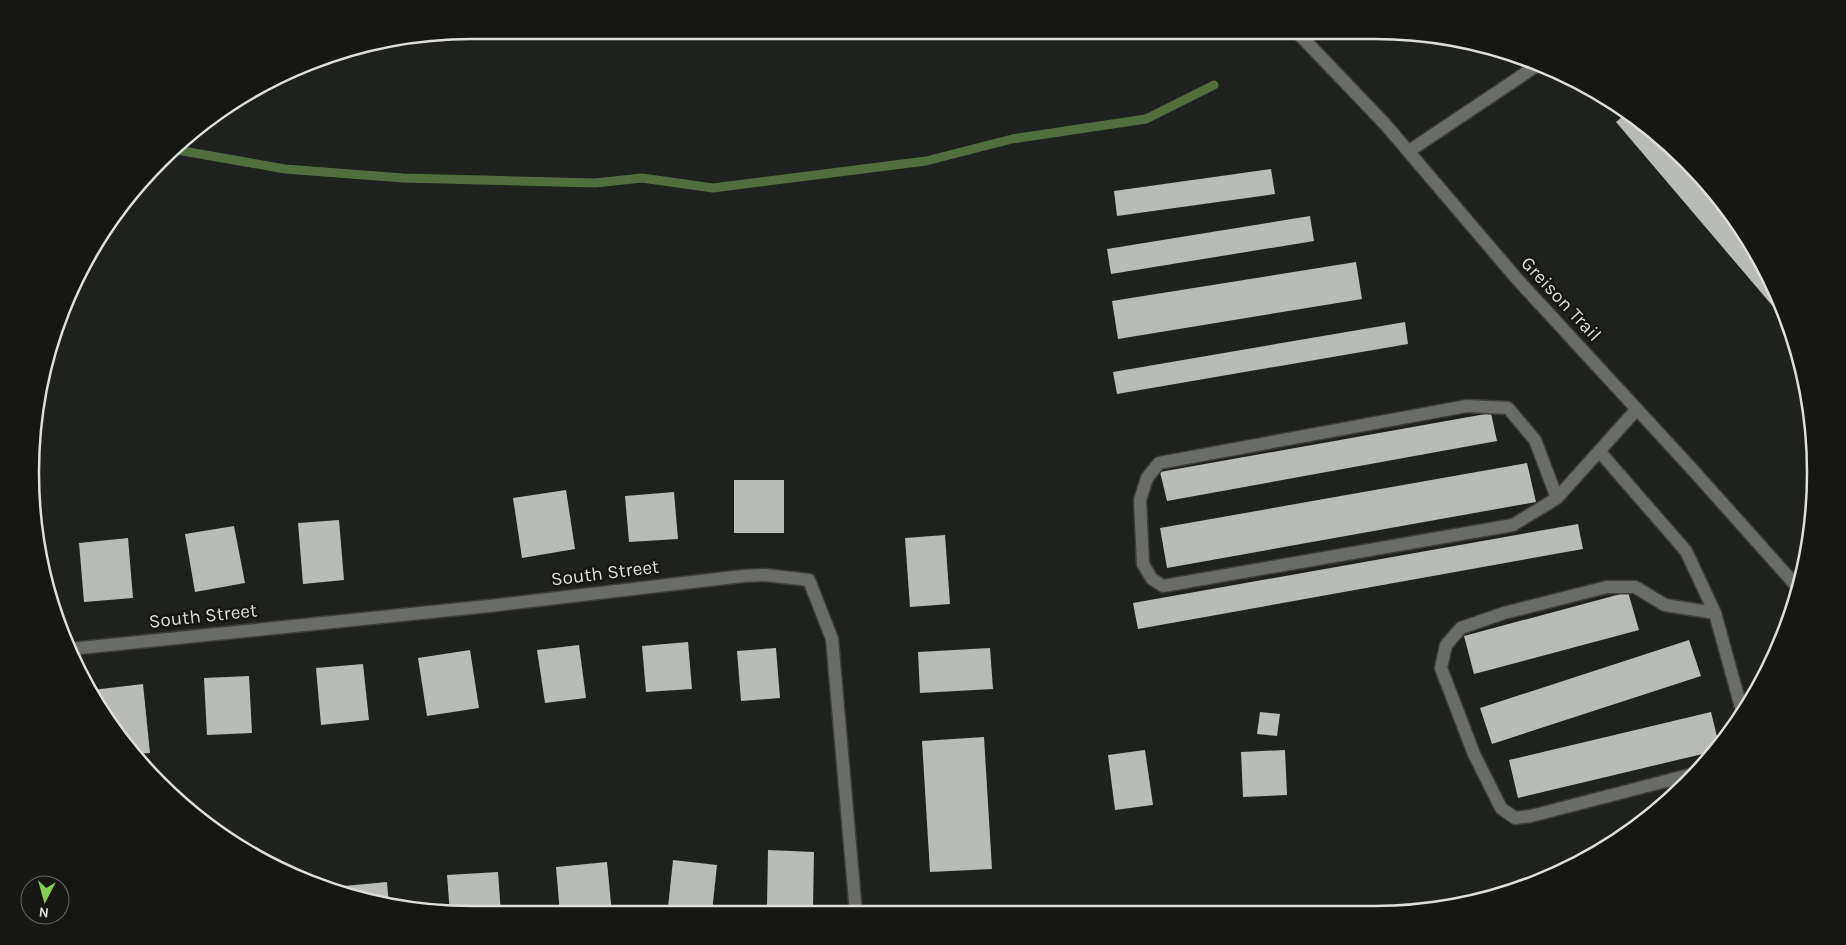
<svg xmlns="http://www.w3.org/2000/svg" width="1846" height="945" font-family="Karla,sans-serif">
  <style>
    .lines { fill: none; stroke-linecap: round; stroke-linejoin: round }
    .stream { stroke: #516f3e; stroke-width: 9 }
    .building { fill: #b9bbb8 }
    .minor-casing { stroke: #3c3d3b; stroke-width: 15 }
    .minor { stroke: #6a6c69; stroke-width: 12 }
    .labels { text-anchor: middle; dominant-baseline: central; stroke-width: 5; stroke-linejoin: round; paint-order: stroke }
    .street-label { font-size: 19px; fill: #dedfdd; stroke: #161715 }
    .rim { fill: none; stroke: #dedfdd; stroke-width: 2.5 }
  </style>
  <rect width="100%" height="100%" fill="#1f211e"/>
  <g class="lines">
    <!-- stream -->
    <path class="stream" d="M177,150l108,19 118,9 192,5 47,-5 71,10 213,-27 86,-22 134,-20 68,-34"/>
  </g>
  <!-- building -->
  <path class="building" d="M1628,112l15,9 63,60 51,70 24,54 -5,5 -160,-188z
    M1271,169l4,25 -158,22 -3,-25z
    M1310,216l4,25 -203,33 -4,-25z
    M1356,262l6,37 -244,40 -6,-38z
    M1405,322l3,22 -291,50 -4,-22z
    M1491,413l6,28 -330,60 -7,-29z
    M1527,463l9,39 -369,66 -7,-40z
    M734,480h50v53h-50z
    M566,490l9,59 -53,9 -9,-60z
    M674,492l4,47 -49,3 -4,-46z
    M339,520l5,60 -41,4 -5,-61z
    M1578,524l5,25 -445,80 -5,-26z
    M234,526l11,57 -50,9 -10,-58z
    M945,535l5,69 -40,3 -5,-69z
    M128,538l5,60 -49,4 -5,-59z
    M1628,592l11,38 -165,44 -10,-38z
    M1689,640l12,36 -209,68 -12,-36z
    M688,642l4,47 -46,3 -4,-46z
    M579,645l7,53 -41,5 -8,-53z
    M776,648l4,50 -39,3 -4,-50z
    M990,648l3,41 -73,4 -2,-41z
    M470,650l9,58 -52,8 -9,-58z
    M363,664l6,56 -48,5 -5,-57z
    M249,676l3,57 -45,2 -3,-57z
    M143,684l7,69 -13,1 -45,-64z
    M1260,712l20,2 -3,22 -20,-2z
    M1711,712l8,33 -4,6 -197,47 -9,-38z
    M984,737l8,132 -62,3 -8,-131z
    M1145,750l8,55 -38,5 -7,-55z
    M1285,750l2,45 -44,2 -2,-45z
    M768,850l46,2 -1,56 -46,-2z
    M673,860l44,5 -5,47 -44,-5z
    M607,862l5,52h-52l-4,-47z
    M498,872l3,42h-51l-3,-39z
    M387,882l2,23 -31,-5 -25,-9v-4z"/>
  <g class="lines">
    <defs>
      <path id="minor" d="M1296,31l89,93 132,155 175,190 108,121
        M1409,151l130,-87
        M1599,451l87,100 29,62 27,98
        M1557,498l-22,-58 -27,-32 -41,-2 -308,57 -12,15 -7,22 3,64 9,15 11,7 350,-61 44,-27 80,-89
        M70,649l419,-43 254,-30 22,-1 44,5 23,59 24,274
        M1697,773l-166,43 -16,2 -14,-10 -27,-54 -33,-86 5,-23 15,-17 43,-15 103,-26h28l30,18 50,8
        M1403,911l52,-6"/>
    </defs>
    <!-- minor casing -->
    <use href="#minor" class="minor-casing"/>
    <!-- minor -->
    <use href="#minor" class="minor"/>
  </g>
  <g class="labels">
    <!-- street labels -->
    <g class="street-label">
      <text transform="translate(1561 299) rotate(47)">Greison Trail</text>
      <text transform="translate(605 573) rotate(-7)">South Street</text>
      <text transform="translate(203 616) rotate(-6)">South Street</text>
    </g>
  </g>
  <!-- crop -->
  <path d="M0 0H1846V945H0ZM472 39H1374A433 433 0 0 1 1807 472V473A433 433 0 0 1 1374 906H472A433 433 0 0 1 39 473V472A433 433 0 0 1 472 39Z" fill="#161715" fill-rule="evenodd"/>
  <path class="rim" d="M472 39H1374A433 433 0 0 1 1807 472V473A433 433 0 0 1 1374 906H472A433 433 0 0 1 39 473V472A433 433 0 0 1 472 39Z"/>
  <!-- north arrow -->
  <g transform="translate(45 900) rotate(186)"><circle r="24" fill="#161715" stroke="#666765"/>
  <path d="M0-4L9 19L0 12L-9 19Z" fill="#84cf4d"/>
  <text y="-8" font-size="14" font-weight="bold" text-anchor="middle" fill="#dedfdd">N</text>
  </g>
</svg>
